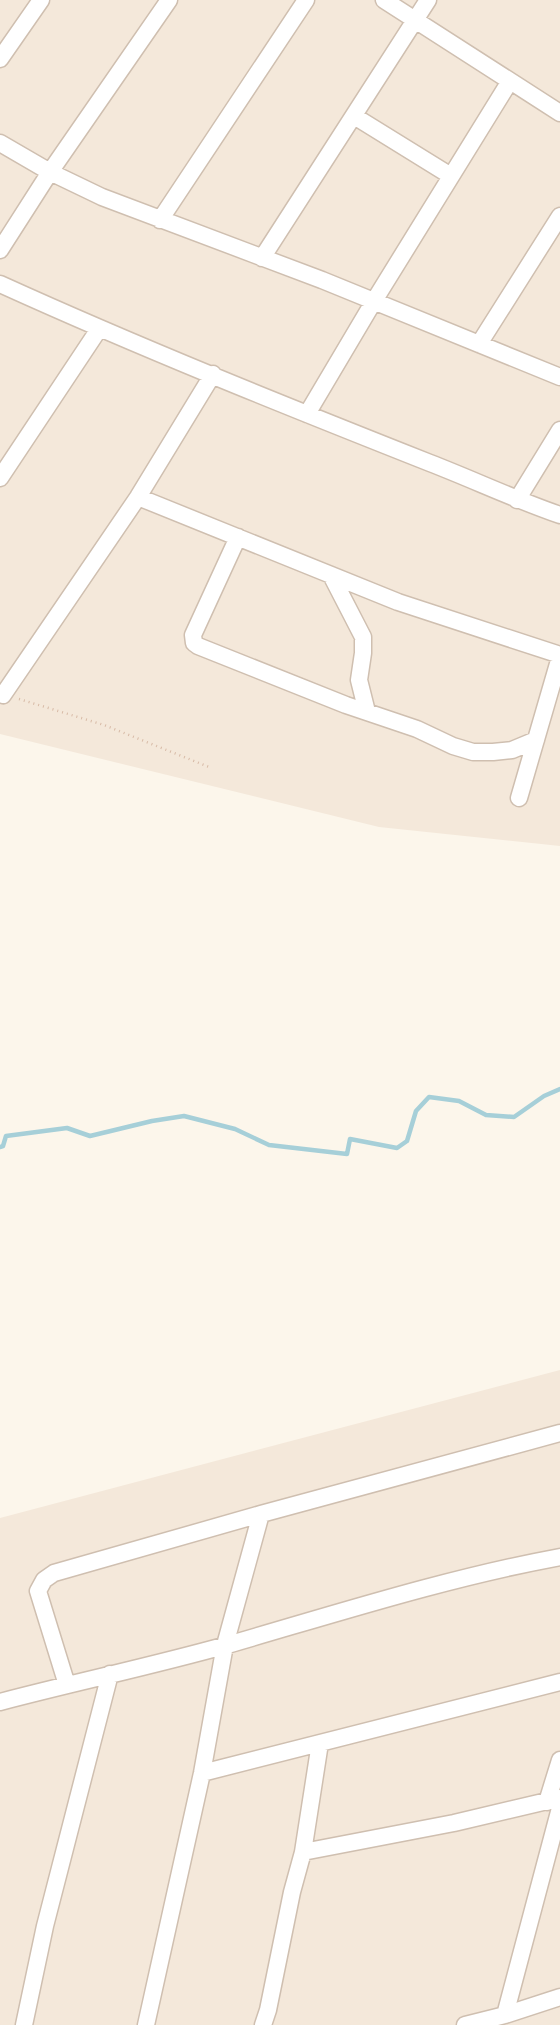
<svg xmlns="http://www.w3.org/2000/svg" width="560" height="2025" font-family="Figtree,sans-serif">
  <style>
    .residential { fill: #f4e8da }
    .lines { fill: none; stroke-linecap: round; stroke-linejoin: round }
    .stream { stroke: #a6cfd8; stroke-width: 4.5 }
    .minor-casing { stroke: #cfbfb0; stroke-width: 19 }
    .path { stroke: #d7baa6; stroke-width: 2.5; stroke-dasharray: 1 4; stroke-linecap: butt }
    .minor { stroke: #fff; stroke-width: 16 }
  </style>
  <rect width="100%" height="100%" fill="#fcf6eb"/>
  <!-- residential -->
  <path class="residential" d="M0,0h560v846l-181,-19 -379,-93z
    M560,1370v655h-560v-507z"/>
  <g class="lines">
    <!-- stream -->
    <path class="stream" d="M0,1147l3,-1 3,-10 61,-8 23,8 62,-15 32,-5 51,13 34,16 78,9 3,-15 47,9 10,-7 9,-30 13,-14 30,4 27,14 28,2 30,-21 16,-7"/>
    <defs>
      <path id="minor" d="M384,0l176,113
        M0,59l41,-59
        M354,116l97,60
        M0,143l50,29 52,25 220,83 238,97
        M160,220l146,-220
        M0,250l50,-78 119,-172
        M262,258l166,-258
        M0,284c141,64 286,122 430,179 44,17 86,37 130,52
        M479,344l81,-128
        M307,414l67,-113 136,-220
        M0,478l99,-149
        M138,497l260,105 162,53
        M517,500l43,-70
        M238,537l-45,98 1,8 4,3 148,59 71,24 36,17 20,6h20l19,-2 24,-10
        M331,575l32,62v16l-4,27 8,32
        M0,694l3,1 135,-198 75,-123
        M519,798l41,-141
        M67,1685l-29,-94 6,-11 10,-7 207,-59 299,-81
        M0,1702c76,-20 152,-36 227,-57 111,-32 220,-67 333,-88
        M202,1773l358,-91
        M547,1802l13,-42
        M303,1852l151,-29 106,-25
        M505,2015l55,-207
        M24,2025l21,-99 65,-252
        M146,2025l56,-252 23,-128 36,-131
        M263,2025l5,-15 24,-118 11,-40 17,-109
        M465,2025l40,-10 55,-18"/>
    </defs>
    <!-- minor casing -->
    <use href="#minor" class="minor-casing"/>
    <!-- path -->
    <path class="path" d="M19,699l85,26 105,42"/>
    <!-- minor -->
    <use href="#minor" class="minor"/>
  </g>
</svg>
